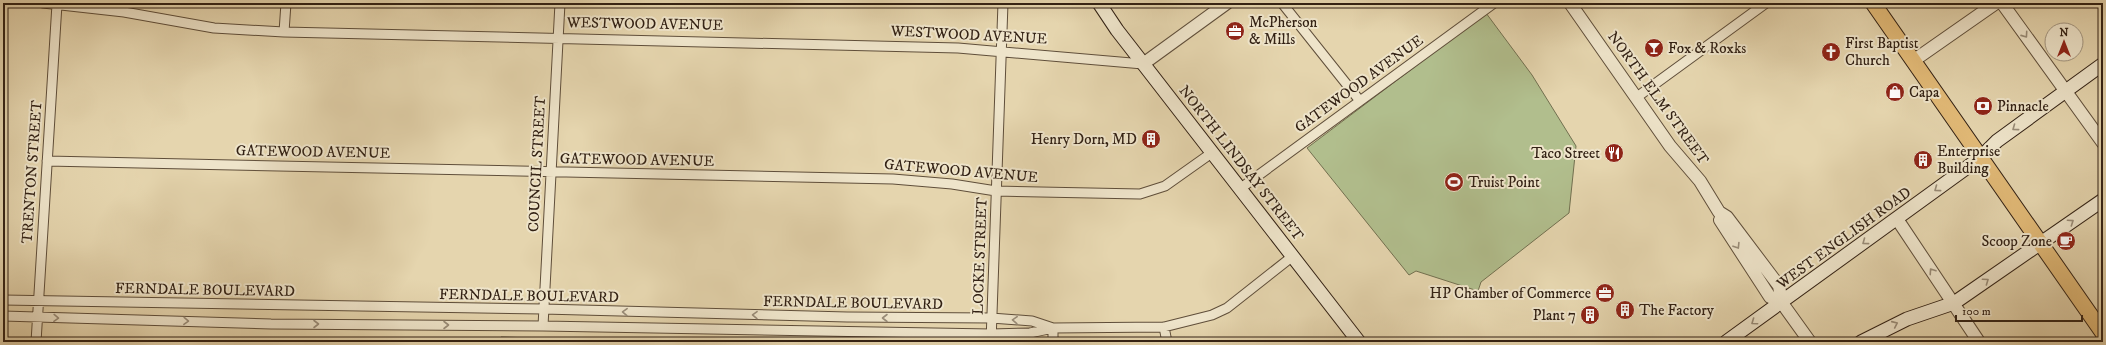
<svg xmlns="http://www.w3.org/2000/svg" width="2106" height="345" font-family="'IM FELL DW Pica',serif">
  <style>
    .green { fill: #b1be8d; stroke: #727050 }
    .lines { fill: none; stroke-linecap: round; stroke-linejoin: round }
    .minor-casing { stroke: #5f4e3a; stroke-width: 11 }
    .tertiary-casing { stroke: #5f4e3a; stroke-width: 14 }
    .secondary-casing { stroke: #322114; stroke-width: 15 }
    .primary-casing { stroke: #322114; stroke-width: 17 }
    .minor { stroke: #eee4ca; stroke-width: 9 }
    .tertiary { stroke: #eee4ca; stroke-width: 12 }
    .secondary { stroke: #eee4ca; stroke-width: 13 }
    .primary { stroke: #e2ba77; stroke-width: 15 }
    .oneway { stroke: #998c78 }
    .labels { text-anchor: middle; dominant-baseline: central; stroke-width: 4; stroke-linejoin: round; paint-order: stroke }
    .poi-label { font-size: 15px; fill: #322114; stroke: #eee4ca; text-anchor: start }
    .street-label { font-size: 15px; fill: #322114; stroke: #eee4ca }
  </style>
  <rect width="100%" height="100%" fill="#e5d5ae"/>
  <filter id="stains"><feTurbulence type="fractalNoise" baseFrequency=".005" numOctaves="4"/><feColorMatrix values="0 0 0 0 .2 0 0 0 0 .09 0 0 0 0 .02 0 0 0 .5 -.17"/></filter>
  <radialGradient id="worn" r=".72"><stop offset=".6" stop-color="#630" stop-opacity="0"/><stop offset="1" stop-color="#630" stop-opacity=".3"/></radialGradient>
  <!-- green -->
  <path class="green" d="M1486,13l46,62 44,71 -7,67 -88,69 -3,9 -62,-20 -7,4 -102,-127z
    M501,337l32,1 4,4h-41z"/>
  <g class="lines">
    <defs>
      <path id="minor" d="M43,3l81,9 90,16 70,4 674,16 185,16
        M1282,3l78,98
        M284,32l2,-29
        M1637,97l129,-94
        M47,161l846,18 59,5 44,7 144,3 25,-8 48,-34
        M1241,188l253,-185
        M3,300l540,9 304,8 144,1 41,3 21,7
        M3,316l268,8 272,2 448,8 39,-1 23,-5 111,-1 48,-12 15,-7 66,-52
        M543,326l17,-323
        M1164,327l3,15
        M1053,328v14
        M36,342l21,-338
        M991,342l12,-339"/>
      <path id="tertiary" d="M1570,3l100,143 30,35 19,31 8,5 52,69 3,17 28,39
        M2002,3l101,140
        M1913,61l83,-58
        M1143,64l84,-61
        M1897,219l82,123
        M1720,220l50,77 12,6"/>
      <path id="secondary" d="M1099,3l18,27 242,312
        M1726,342l254,-184 17,-17 106,-77
        M1861,342l46,-23 47,-16 149,-103"/>
      <path id="primary" d="M1873,3l230,330"/>
    </defs>
    <!-- minor casing -->
    <use href="#minor" class="minor-casing"/>
    <!-- tertiary casing -->
    <use href="#tertiary" class="tertiary-casing"/>
    <!-- secondary casing -->
    <use href="#secondary" class="secondary-casing"/>
    <!-- primary casing -->
    <use href="#primary" class="primary-casing"/>
    <!-- minor -->
    <use href="#minor" class="minor"/>
    <!-- tertiary -->
    <use href="#tertiary" class="tertiary"/>
    <!-- secondary -->
    <use href="#secondary" class="secondary"/>
    <!-- primary -->
    <use href="#primary" class="primary"/>
  </g>
  <!-- one-way arrows -->
  <defs><path id="oneway-chevron" d="M-2-3.5L2.5 0L-2 3.5" fill="none" stroke-width="1.6" stroke-linecap="round" stroke-linejoin="round"/></defs>
  <g class="oneway">
    <use href="#oneway-chevron" transform="translate(2025 35) rotate(55)"/>
    <use href="#oneway-chevron" transform="translate(2015 128) rotate(144)"/>
    <use href="#oneway-chevron" transform="translate(1937 189) rotate(144)"/>
    <use href="#oneway-chevron" transform="translate(2071 222) rotate(-34)"/>
    <use href="#oneway-chevron" transform="translate(1865 242) rotate(144)"/>
    <use href="#oneway-chevron" transform="translate(1737 246) rotate(58)"/>
    <use href="#oneway-chevron" transform="translate(1932 271) rotate(-124)"/>
    <use href="#oneway-chevron" transform="translate(1986 281) rotate(-35)"/>
    <use href="#oneway-chevron" transform="translate(625 312) rotate(-178)"/>
    <use href="#oneway-chevron" transform="translate(755 315) rotate(-179)"/>
    <use href="#oneway-chevron" transform="translate(56 318) rotate(2)"/>
    <use href="#oneway-chevron" transform="translate(885 318) rotate(-180)"/>
    <use href="#oneway-chevron" transform="translate(1015 320) rotate(-177)"/>
    <use href="#oneway-chevron" transform="translate(186 321) rotate(2)"/>
    <use href="#oneway-chevron" transform="translate(1754 322) rotate(145)"/>
    <use href="#oneway-chevron" transform="translate(316 324)"/>
    <use href="#oneway-chevron" transform="translate(1895 324) rotate(-24)"/>
    <use href="#oneway-chevron" transform="translate(446 325)"/>
  </g>
  <!-- icons -->
  <defs>
    <symbol id="office-disc" viewBox="-11 -11 22 22"><circle r="9.5" fill="#8f2418" stroke="#eee4ca"/><path d="M-6-3h4V-5.5h4V-3h4V5H-6ZM-1-4.5V-3h2v-1.5ZM-6 0V1H6V0Z" fill="#fff"/></symbol>
    <symbol id="bar-disc" viewBox="-11 -11 22 22"><circle r="9.5" fill="#8f2418" stroke="#eee4ca"/><path d="M-6-5H6L.8 .8V4.5H3.5V6h-7V4.5H-.8V.8Z" fill="#fff"/></symbol>
    <symbol id="church-disc" viewBox="-11 -11 22 22"><circle r="9.5" fill="#8f2418" stroke="#eee4ca"/><path d="M-1.2-6h2.4v3.5h3.3v2.4h-3.3V6h-2.4V-.1h-3.3v-2.4h3.3Z" fill="#fff"/></symbol>
    <symbol id="shop-disc" viewBox="-11 -11 22 22"><circle r="9.5" fill="#8f2418" stroke="#eee4ca"/><path d="M-5-2.5h2.3a2.7 3.5 0 0 1 5.4 0H5L5.5 6h-11ZM-1.5-2.5h3a1.5 2.3 0 0 0-3 0Z" fill="#fff"/></symbol>
    <symbol id="bank-disc" viewBox="-11 -11 22 22"><circle r="9.5" fill="#8f2418" stroke="#eee4ca"/><path d="M-6-4H6V4H-6ZM0-2.3a2.3 2.3 0 1 0 0 4.6a2.3 2.3 0 1 0 0-4.6Z" fill="#fff"/></symbol>
    <symbol id="building-disc" viewBox="-11 -11 22 22"><circle r="9.5" fill="#8f2418" stroke="#eee4ca"/><path d="M-4-6H4V6H1V3H-1V6H-4ZM-2.5-4.3h1.7v1.8h-1.7ZM.8-4.3h1.7v1.8H.8ZM-2.5-1h1.7V.8h-1.7ZM.8-1h1.7V.8H.8Z" fill="#fff"/></symbol>
    <symbol id="restaurant-disc" viewBox="-11 -11 22 22"><circle r="9.5" fill="#8f2418" stroke="#eee4ca"/><path d="M-5-6h1v4h1v-4h1v4h1v-4h1v5L-1.5 .5V6h-2V.5L-5-1ZM5-6V6H3V1.5H1.5Q1.5-4 5-6Z" fill="#fff"/></symbol>
    <symbol id="stadium-disc" viewBox="-11 -11 22 22"><circle r="9.5" fill="#8f2418" stroke="#eee4ca"/><path d="M0-5a6.5 5 0 1 0 0 10a6.5 5 0 1 0 0-10ZM-3.5-1.8h7v3.6h-7Z" fill="#fff"/></symbol>
    <symbol id="cafe-disc" viewBox="-11 -11 22 22"><circle r="9.5" fill="#8f2418" stroke="#eee4ca"/><path d="M-5.5-4.5H6V0H3Q3 3.5 0 3.5H-2.5Q-5.5 3.5-5.5 0ZM3-3.2v2h1.7v-2ZM-6 4.5H4V6H-6Z" fill="#fff"/></symbol>
  </defs>
  <g fill-rule="evenodd">
    <use href="#office-disc" x="1224" y="20" width="22" height="22"/>
    <use href="#bar-disc" x="1643" y="37" width="22" height="22"/>
    <use href="#church-disc" x="1820" y="41" width="22" height="22"/>
    <use href="#shop-disc" x="1884" y="81" width="22" height="22"/>
    <use href="#bank-disc" x="1972" y="95" width="22" height="22"/>
    <use href="#building-disc" x="1140" y="128" width="22" height="22"/>
    <use href="#restaurant-disc" x="1603" y="142" width="22" height="22"/>
    <use href="#building-disc" x="1912" y="149" width="22" height="22"/>
    <use href="#stadium-disc" x="1443" y="171" width="22" height="22"/>
    <use href="#cafe-disc" x="2055" y="230" width="22" height="22"/>
    <use href="#office-disc" x="1594" y="282" width="22" height="22"/>
    <use href="#building-disc" x="1614" y="299" width="22" height="22"/>
    <use href="#building-disc" x="1579" y="304" width="22" height="22"/>
  </g>
  <g class="labels">
    <!-- poi labels -->
    <g class="poi-label">
      <text x="1249" y="22">McPherson<tspan x="1249" dy="17">&amp; Mills</tspan></text>
      <text x="1845" y="43">First Baptist<tspan x="1845" dy="17">Church</tspan></text>
      <text x="1668" y="48">Fox &amp; Roxks</text>
      <text x="1909" y="92">Capa</text>
      <text x="1997" y="106">Pinnacle</text>
      <text x="1137" y="139" text-anchor="end">Henry Dorn, MD</text>
      <text x="1937" y="151">Enterprise<tspan x="1937" dy="17">Building</tspan></text>
      <text x="1600" y="153" text-anchor="end">Taco Street</text>
      <text x="1468" y="182">Truist Point</text>
      <text x="2052" y="241" text-anchor="end">Scoop Zone</text>
      <text x="1591" y="293" text-anchor="end">HP Chamber of Commerce</text>
      <text x="1639" y="310">The Factory</text>
      <text x="1576" y="315" text-anchor="end">Plant 7</text>
    </g>
    <!-- street labels -->
    <g class="street-label">
      <text transform="translate(645 24) rotate(1)">WESTWOOD AVENUE</text>
      <text transform="translate(969 35) rotate(3)">WESTWOOD AVENUE</text>
      <text transform="translate(1359 84) rotate(-36)">GATEWOOD AVENUE</text>
      <text transform="translate(1658 98) rotate(54)">NORTH ELM STREET</text>
      <text transform="translate(313 152) rotate(1)">GATEWOOD AVENUE</text>
      <text transform="translate(637 160) rotate(1)">GATEWOOD AVENUE</text>
      <text transform="translate(1241 163) rotate(52)">NORTH LINDSAY STREET</text>
      <text transform="translate(537 164) rotate(-87)">COUNCIL STREET</text>
      <text transform="translate(961 171) rotate(5)">GATEWOOD AVENUE</text>
      <text transform="translate(32 172) rotate(-86)">TRENTON STREET</text>
      <text transform="translate(1844 238) rotate(-36)">WEST ENGLISH ROAD</text>
      <text transform="translate(980 256) rotate(-88)">LOCKE STREET</text>
      <text transform="translate(205 290) rotate(1)">FERNDALE BOULEVARD</text>
      <text transform="translate(529 296) rotate(1)">FERNDALE BOULEVARD</text>
      <text transform="translate(853 303) rotate(1)">FERNDALE BOULEVARD</text>
    </g>
  </g>
  <!-- margin -->
  <rect width="2106" height="345" fill="none" stroke="#e5d5ae" stroke-width="16"/>
  <rect x="4" y="4" width="2098" height="337" fill="none" stroke="#322114" stroke-width="2"/>
  <rect x="8" y="8" width="2090" height="329" fill="none" stroke="#322114"/>
  <!-- north arrow -->
  <g transform="translate(2064 42)"><circle r="19" fill="#eee4ca" stroke="#a39681"/>
  <path d="M0-3L7 15L0 10L-7 15Z" fill="#8f2418"/>
  <text y="-6" font-size="11" font-weight="bold" text-anchor="middle" fill="#322114">N</text>
  </g>
  <!-- scale -->
  <path d="M1956 315v6h126v-6" fill="none" stroke="#322114" stroke-width="2"/>
  <text x="1962" y="315" font-size="12" fill="#322114" stroke="#eee4ca" stroke-width="3" paint-order="stroke">100 m</text>
  <rect width="100%" height="100%" filter="url(#stains)"/>
  <rect width="100%" height="100%" fill="url(#worn)"/>
</svg>
